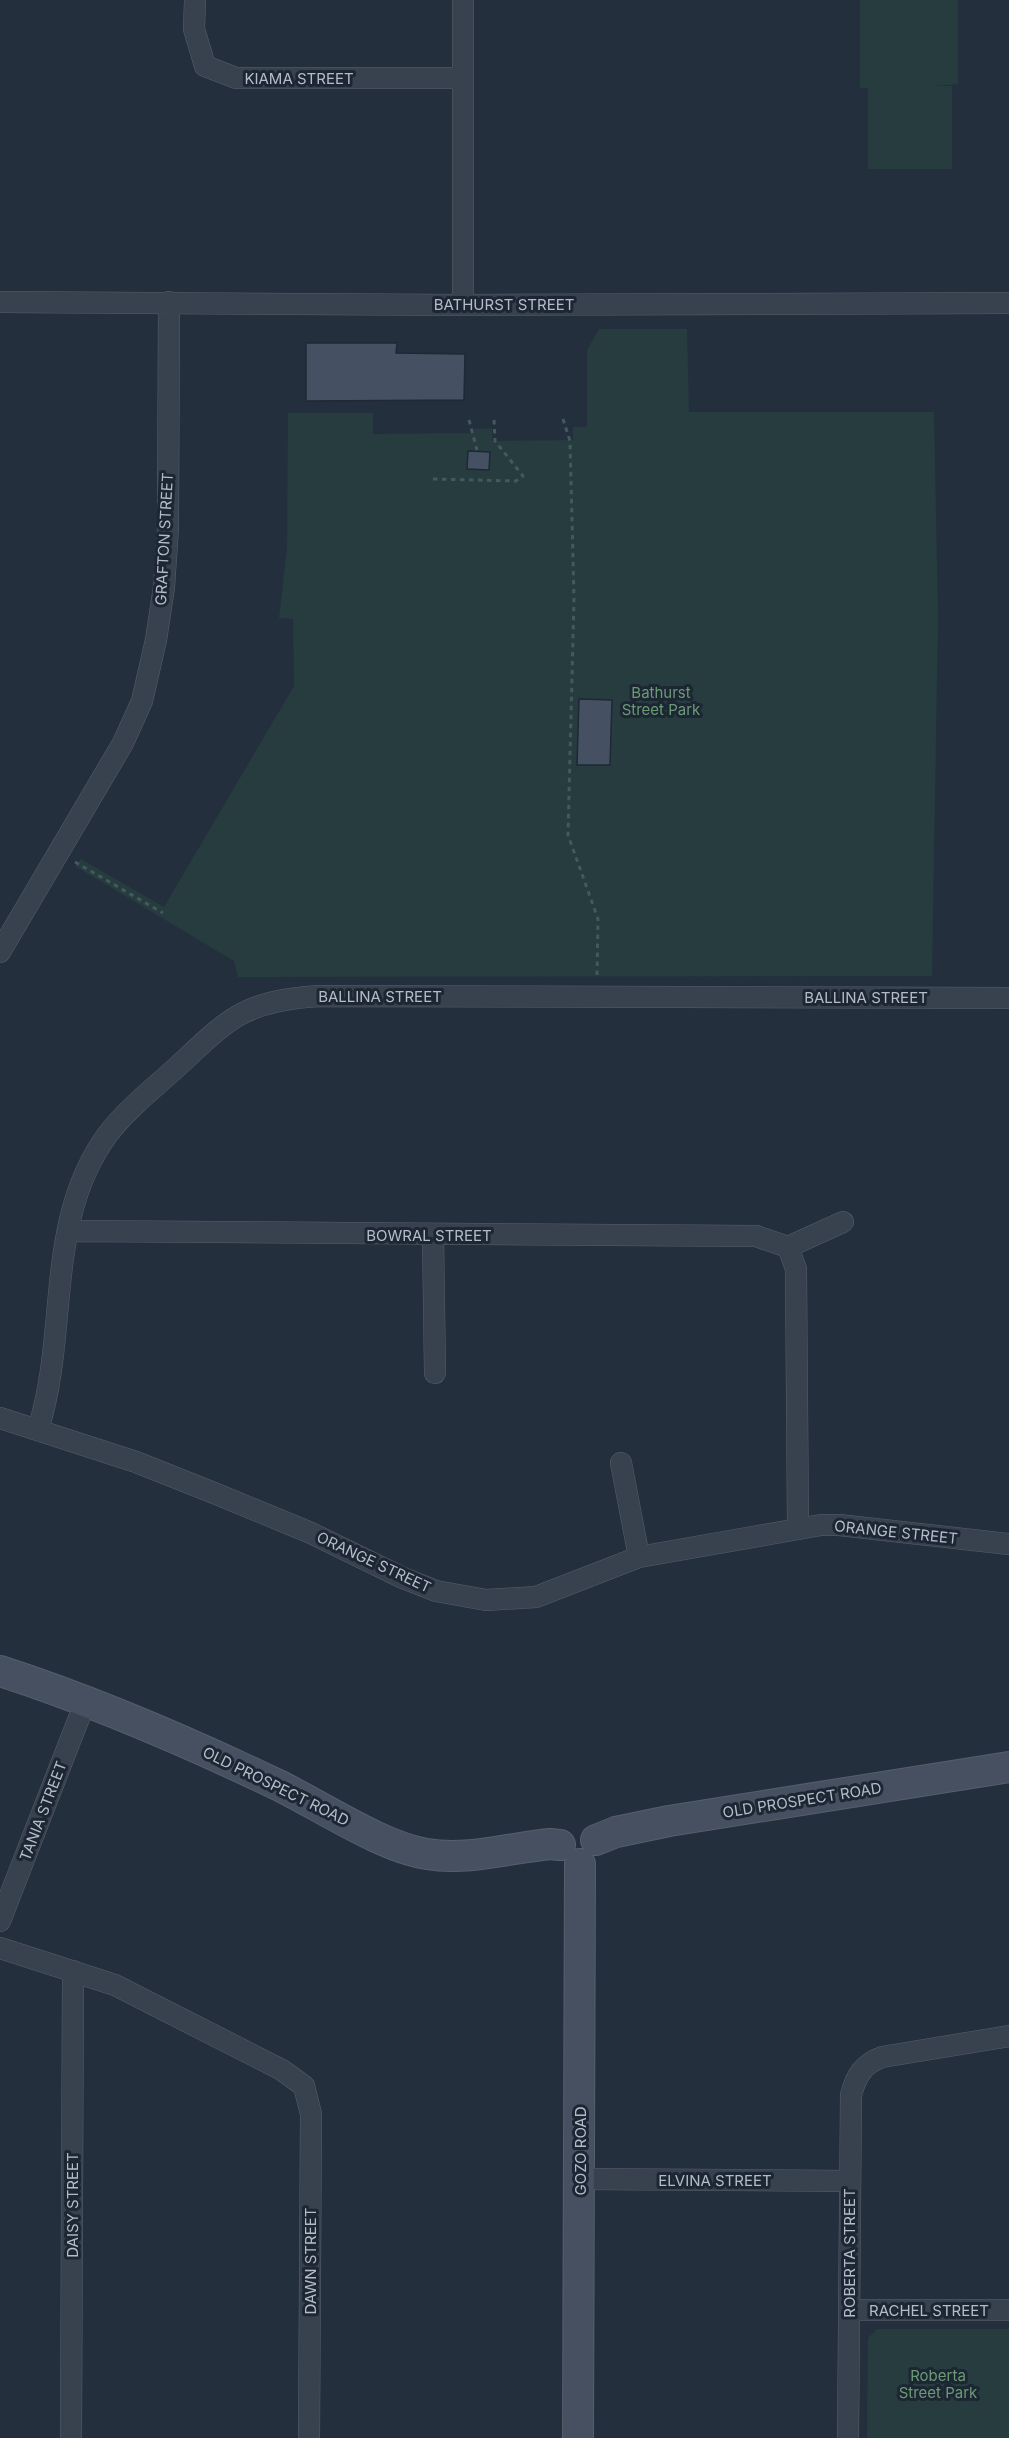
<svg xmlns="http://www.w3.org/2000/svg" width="1009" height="2438" font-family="Inter,sans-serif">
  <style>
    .green { fill: #263c3f }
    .building { fill: #455162; stroke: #1f2835; stroke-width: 1.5 }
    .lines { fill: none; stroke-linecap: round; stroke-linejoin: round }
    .street-casing { stroke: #565f6c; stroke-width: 22 }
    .secondary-casing { stroke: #565f6c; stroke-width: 32 }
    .path { stroke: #44595c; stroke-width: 3; stroke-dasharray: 4.5 4.5; stroke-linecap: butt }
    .street { stroke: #38414e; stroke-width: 21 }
    .secondary { stroke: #465061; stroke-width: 30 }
    .labels { text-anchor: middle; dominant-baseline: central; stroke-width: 6; stroke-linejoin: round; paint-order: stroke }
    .street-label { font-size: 15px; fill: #b4bcc9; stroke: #1d2633 }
    .park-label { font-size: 15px; fill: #6b9a76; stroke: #1d2633 }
  </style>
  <rect width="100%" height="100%" fill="#242f3e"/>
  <!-- green -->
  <path class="green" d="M860,0h98v84l-26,2h20v83h-84v-81h-8z
    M599,329h88l2,83h245l4,205 -6,359 -694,1 -4,-16 -159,-95 6,-7 83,48 130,-221 -1,-67 -14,-1 8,-69 1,-136h85v21l101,-1v-4l18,-1v13l81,-1v-13h14v-77z
    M877,2329h132v109h-142l1,-100z"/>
  <!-- building -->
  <path class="building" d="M306,343h91l-1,10 69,1 -1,46 -158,1z
    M468,451l22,1 -1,18 -22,-1z
    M579,699l33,1 -2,65h-33z"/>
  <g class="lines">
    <defs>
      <path id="street" d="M195,0l-1,29 11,37 31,12h227
        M0,302l463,3 546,-2
        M463,305v-305
        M0,952l123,-209 19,-42 14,-61 8,-53 4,-59 1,-226
        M69,1231l687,5 32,11 8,22 2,259
        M433,1235l2,138
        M788,1247l55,-25
        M0,1418l136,44 83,33 92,38 92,45 33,13 50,9 50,-3 103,-40 182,-32h18l170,19
        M38,1429c31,-96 6,-209 70,-295 19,-25 46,-46 69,-67 53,-49 66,-66 142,-71l690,2
        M621,1463l18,94
        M0,1921l86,-221
        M0,1948l115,37 167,85 22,16 7,28 -2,324
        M581,2179l269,2
        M849,2310h160
        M71,2438l2,-467
        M848,2438l3,-343c5,-19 12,-31 31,-38l127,-21"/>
      <path id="secondary" d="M0,1671c96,31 188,71 278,114 43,21 104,62 149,69 40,7 83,-6 123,-10l10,1
        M596,1840l20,-8 53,-11 340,-54
        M578,2438l2,-574"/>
    </defs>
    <!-- street casing -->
    <use href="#street" class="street-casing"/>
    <!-- secondary casing -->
    <use href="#secondary" class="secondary-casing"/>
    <!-- path -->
    <path class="path" d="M563,419l7,22 4,157 -6,237 30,84 -1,58
      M469,420l8,30
      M433,479l83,2 7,-5 -28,-35 -1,-22
      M75,862l88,51"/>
    <!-- street -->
    <use href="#street" class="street"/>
    <!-- secondary -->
    <use href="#secondary" class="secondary"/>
  </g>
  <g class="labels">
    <!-- street labels -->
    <g class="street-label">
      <text x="299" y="78">KIAMA STREET</text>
      <text x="504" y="304">BATHURST STREET</text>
      <text transform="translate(164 539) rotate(-87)">GRAFTON STREET</text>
      <text x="380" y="996">BALLINA STREET</text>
      <text x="866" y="997">BALLINA STREET</text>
      <text x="429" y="1235">BOWRAL STREET</text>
      <text transform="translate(896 1532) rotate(6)">ORANGE STREET</text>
      <text transform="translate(374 1562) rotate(25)">ORANGE STREET</text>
      <text transform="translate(276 1786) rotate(26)">OLD PROSPECT ROAD</text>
      <text transform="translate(802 1800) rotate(-9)">OLD PROSPECT ROAD</text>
      <text transform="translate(43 1811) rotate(-69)">TANIA STREET</text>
      <text transform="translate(580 2151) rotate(-90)">GOZO ROAD</text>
      <text x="715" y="2180">ELVINA STREET</text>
      <text transform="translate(72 2205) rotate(-90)">DAISY STREET</text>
      <text transform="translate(849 2253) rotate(-90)">ROBERTA STREET</text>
      <text transform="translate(310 2261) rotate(-90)">DAWN STREET</text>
      <text x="929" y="2310">RACHEL STREET</text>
    </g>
    <!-- park labels -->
    <g class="park-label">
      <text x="661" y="692">Bathurst<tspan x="661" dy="17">Street Park</tspan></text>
      <text x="938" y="2375">Roberta<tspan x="938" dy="17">Street Park</tspan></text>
    </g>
  </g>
</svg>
